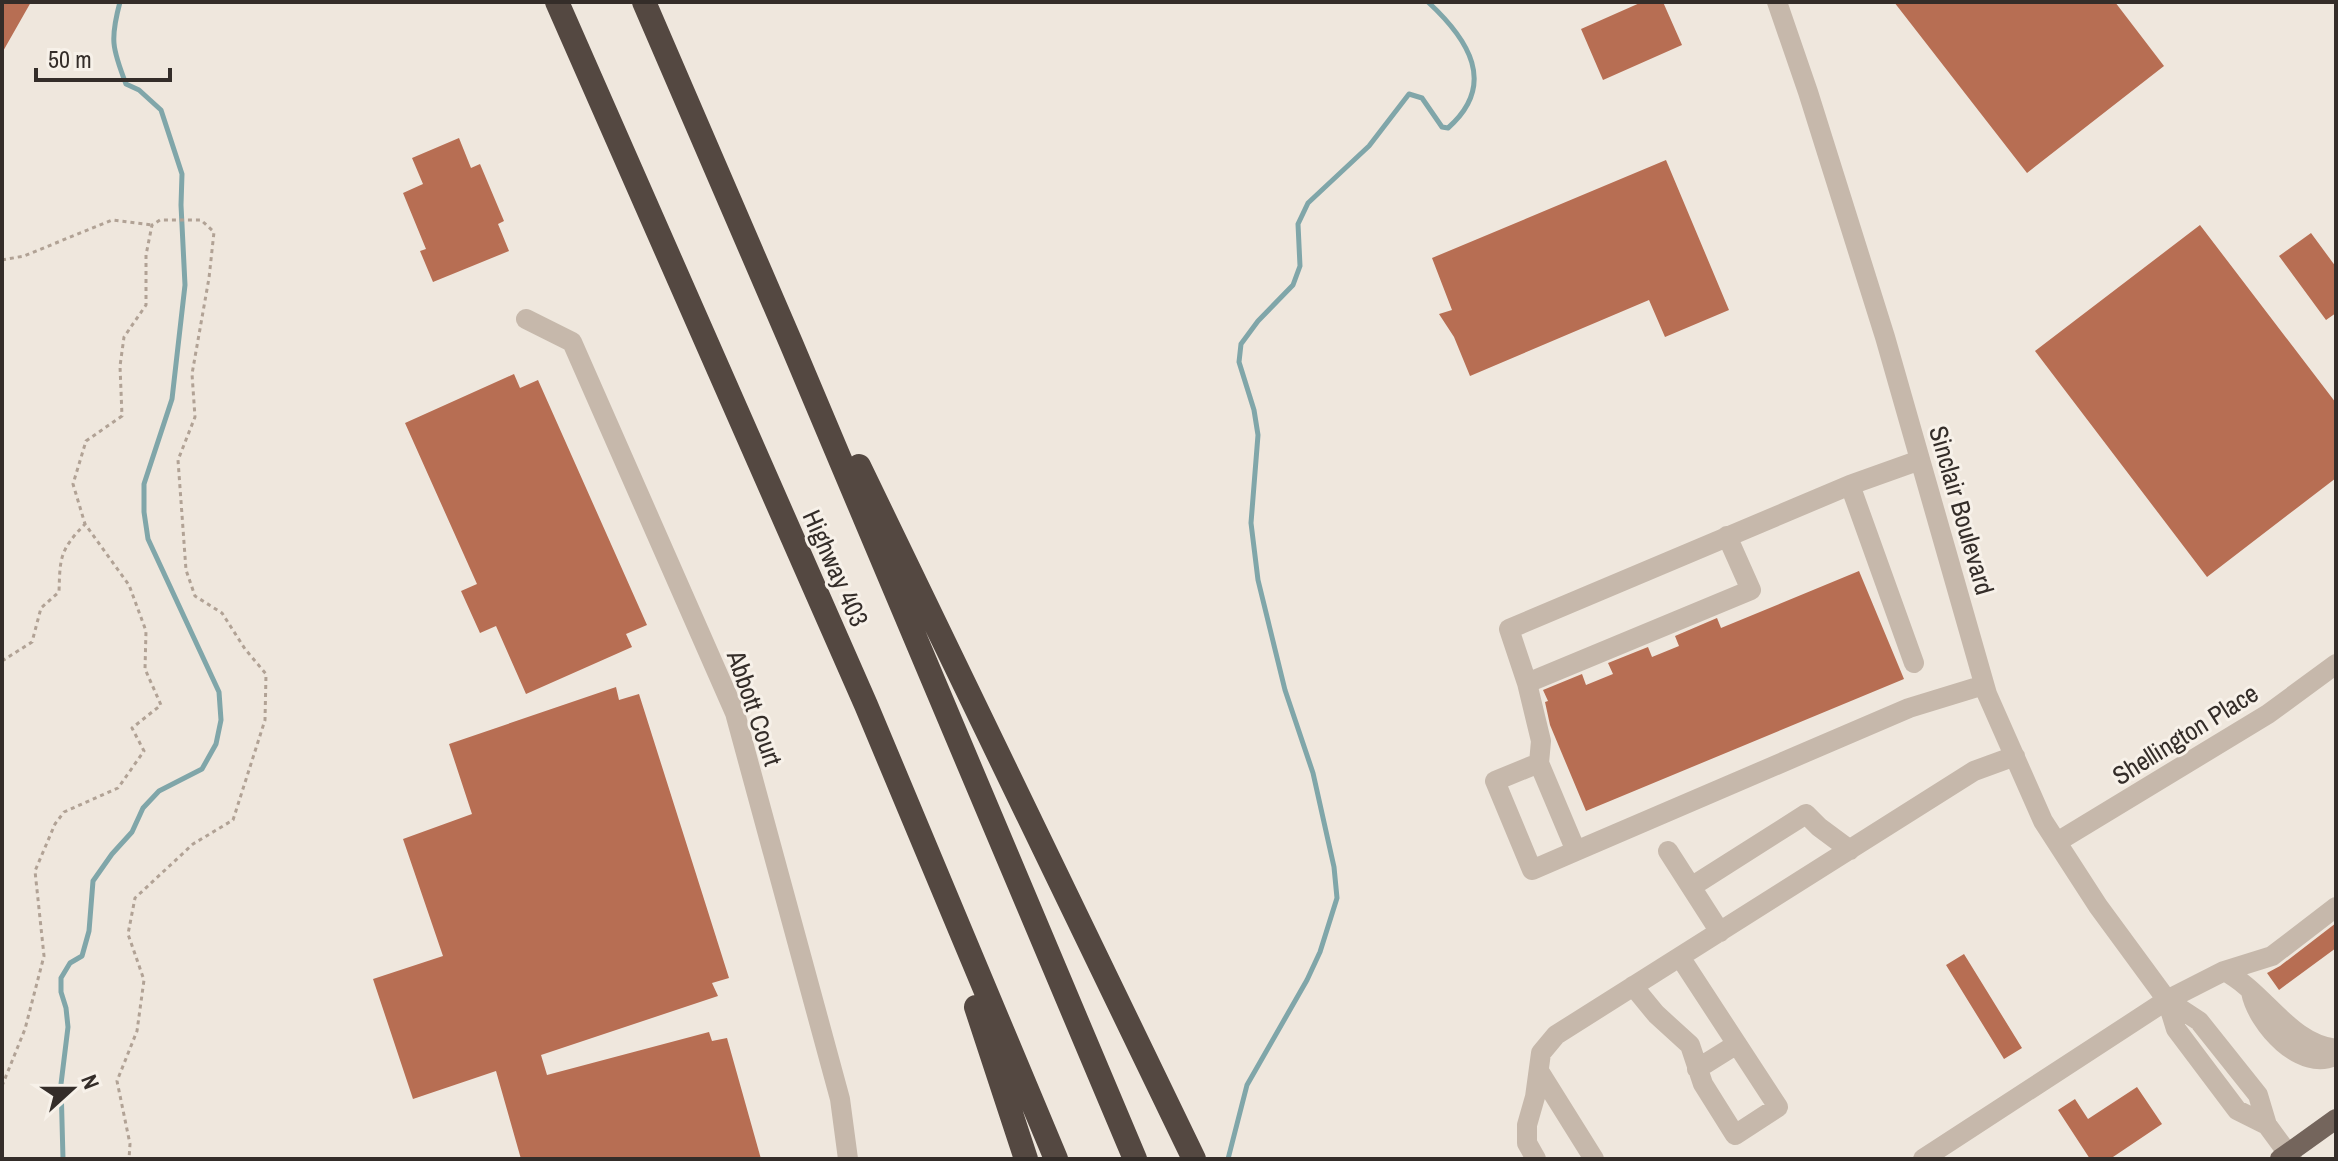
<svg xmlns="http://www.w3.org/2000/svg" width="2338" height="1161" font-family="'Archivo Narrow',sans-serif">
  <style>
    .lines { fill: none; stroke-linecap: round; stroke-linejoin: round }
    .stream { stroke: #80a6a9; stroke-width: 5 }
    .building { fill: #b76e53 }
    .path { stroke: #b1a295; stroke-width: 3; stroke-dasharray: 4 4; stroke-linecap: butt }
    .minor { stroke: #c6b8ab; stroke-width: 20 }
    .major { stroke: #74655c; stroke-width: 20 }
    .highway { stroke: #544841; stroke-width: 24 }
    .labels { text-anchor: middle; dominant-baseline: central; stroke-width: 6; stroke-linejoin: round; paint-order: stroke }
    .street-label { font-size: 26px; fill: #342d29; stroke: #f7f1e9 }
  </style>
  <rect width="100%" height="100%" fill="#efe7dd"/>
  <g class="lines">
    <!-- stream -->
    <path class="stream" d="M63,1159l-2,-75 7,-57 -2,-19 -5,-16v-14l9,-15 12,-7 7,-25 4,-50 19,-27 20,-22 11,-24 16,-17 43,-22 14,-25 5,-24 -2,-28 -71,-153 -4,-27v-28l28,-85 13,-114 -4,-80 1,-31 -21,-64 -22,-20 -13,-6c-14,-36 -16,-45 -6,-82
      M1228,1159l19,-74 60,-105 13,-28 17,-54 -3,-31 -21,-94 -28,-83 -27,-110 -7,-57 7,-88 -4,-25 -15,-48 2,-18 17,-23 35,-36 7,-19 -2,-42 10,-21 61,-57 40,-52 13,4 20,29 6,1c50,-44 20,-89 -20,-126"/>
  </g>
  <!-- building -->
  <path class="building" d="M2,2h29l-29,51z
    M1642,2h21l19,43 -79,35 -22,-51z
    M1894,2h221l49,64 -137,107z
    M459,138l12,30 9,-4 24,57 -6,3 11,27 -76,31 -13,-31 6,-2 -23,-56 20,-9 -11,-26z
    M1666,160l63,150 -64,27 -16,-37 -179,76 -16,-39 -15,-23 13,-4 -20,-52z
    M2200,225l136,178v75l-129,99 -172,-226z
    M2311,233l25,34v46l-10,7 -47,-64z
    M514,374l6,14 18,-8 109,245 -21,9 6,13 -106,47 -30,-68 -16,7 -19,-42 16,-7 -72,-161z
    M1859,571l45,108 -318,132 -36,-86 -5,-23 3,-1 -5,-11 39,-16 4,11 27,-11 -5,-11 40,-16 4,10 27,-11 -4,-10 42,-18 4,10z
    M616,687l3,13 20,-6 90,284 -17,5 6,13 -177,59 6,20 162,-43 3,9 15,-3 34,121h-240l-25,-88 -83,28 -40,-120 70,-23 -40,-117 69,-25 -23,-70z
    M2336,923v25l-57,42 -12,-17 13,-7z
    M1964,954l58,94 -18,11 -58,-94z
    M2137,1087l25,37 -52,35h-20l-32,-49 17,-11 13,20z"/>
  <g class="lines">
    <!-- path -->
    <path class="path" d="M2,260l22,-4 88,-36 40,5
      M2,281v-20
      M2,661l30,-19 9,-34 18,-16c1,-35 1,-42 26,-68
      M2,1086l23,-57 19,-73 -9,-85 20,-47 9,-12 54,-24 26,-37 -12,-23 29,-23 -16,-36 1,-38 -17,-46 -44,-61 -12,-40 13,-43 36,-25 -2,-50 4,-29 22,-32v-50l6,-30 8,-5h41l13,12 -5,46 -17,96 3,43 -17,43 8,110 9,26 27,17 23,36 21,25 -1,46 -32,100 -40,24 -58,54 -7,36 16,46 -7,51 -20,50 13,63 -1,15"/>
    <!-- minor -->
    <path class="minor" d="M1777,2l31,90 77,245 102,357 56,127 55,85 69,94 32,21 59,74 9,30 25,34
      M526,319l46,23 163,371 105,386 8,60
      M1920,460l-70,25 -341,144 18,54 14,58 -2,22 37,88 333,-143 75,-23
      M1850,485l64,178
      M1527,683l224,-93 -24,-54
      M1539,763l-44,18 37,89 44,-19
      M2057,842l211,-128 68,-50
      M1668,851l52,81
      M1691,887l115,-73 13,13 31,23
      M2224,971c42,22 64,72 112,78
      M1633,986l23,28 34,31 13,39 32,51 43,-28 -98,-150
      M2251,992c6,32 51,82 85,63
      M2167,1000l9,29 61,81 30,15
      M1697,1069l40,-25
      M1539,1071l55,88
      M1536,1159l-9,-16v-18l8,-28 6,-44 15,-18 418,-264 41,-15
      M1923,1159l244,-159 57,-29 48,-15 64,-49"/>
    <!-- major -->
    <path class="major" d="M2280,1159l56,-40"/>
    <!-- highway -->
    <path class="highway" d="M557,2l309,703 190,454
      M644,2l147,341 344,816
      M859,466l335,693
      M976,1007l50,152"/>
  </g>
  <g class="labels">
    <!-- street labels -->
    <g class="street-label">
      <text transform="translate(1962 510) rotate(74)">Sinclair Boulevard</text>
      <text transform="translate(836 568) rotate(66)">Highway 403</text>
      <text transform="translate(755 708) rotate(71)">Abbott Court</text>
      <text transform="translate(2185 734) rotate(-32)">Shellington Place</text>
    </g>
  </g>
  <!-- border -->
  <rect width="2338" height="1161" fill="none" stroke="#342d29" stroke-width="8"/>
  <!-- north arrow -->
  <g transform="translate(72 1089) rotate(69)" stroke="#f7f1e9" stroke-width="6" paint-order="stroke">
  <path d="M0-6L14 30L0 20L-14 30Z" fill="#342d29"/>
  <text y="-12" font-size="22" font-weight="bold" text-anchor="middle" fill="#342d29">N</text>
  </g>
  <!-- scale -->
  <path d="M36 68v12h134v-12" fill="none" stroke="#342d29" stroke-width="4"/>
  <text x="48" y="68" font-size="24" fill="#342d29" stroke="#f7f1e9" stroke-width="6" paint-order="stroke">50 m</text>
</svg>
